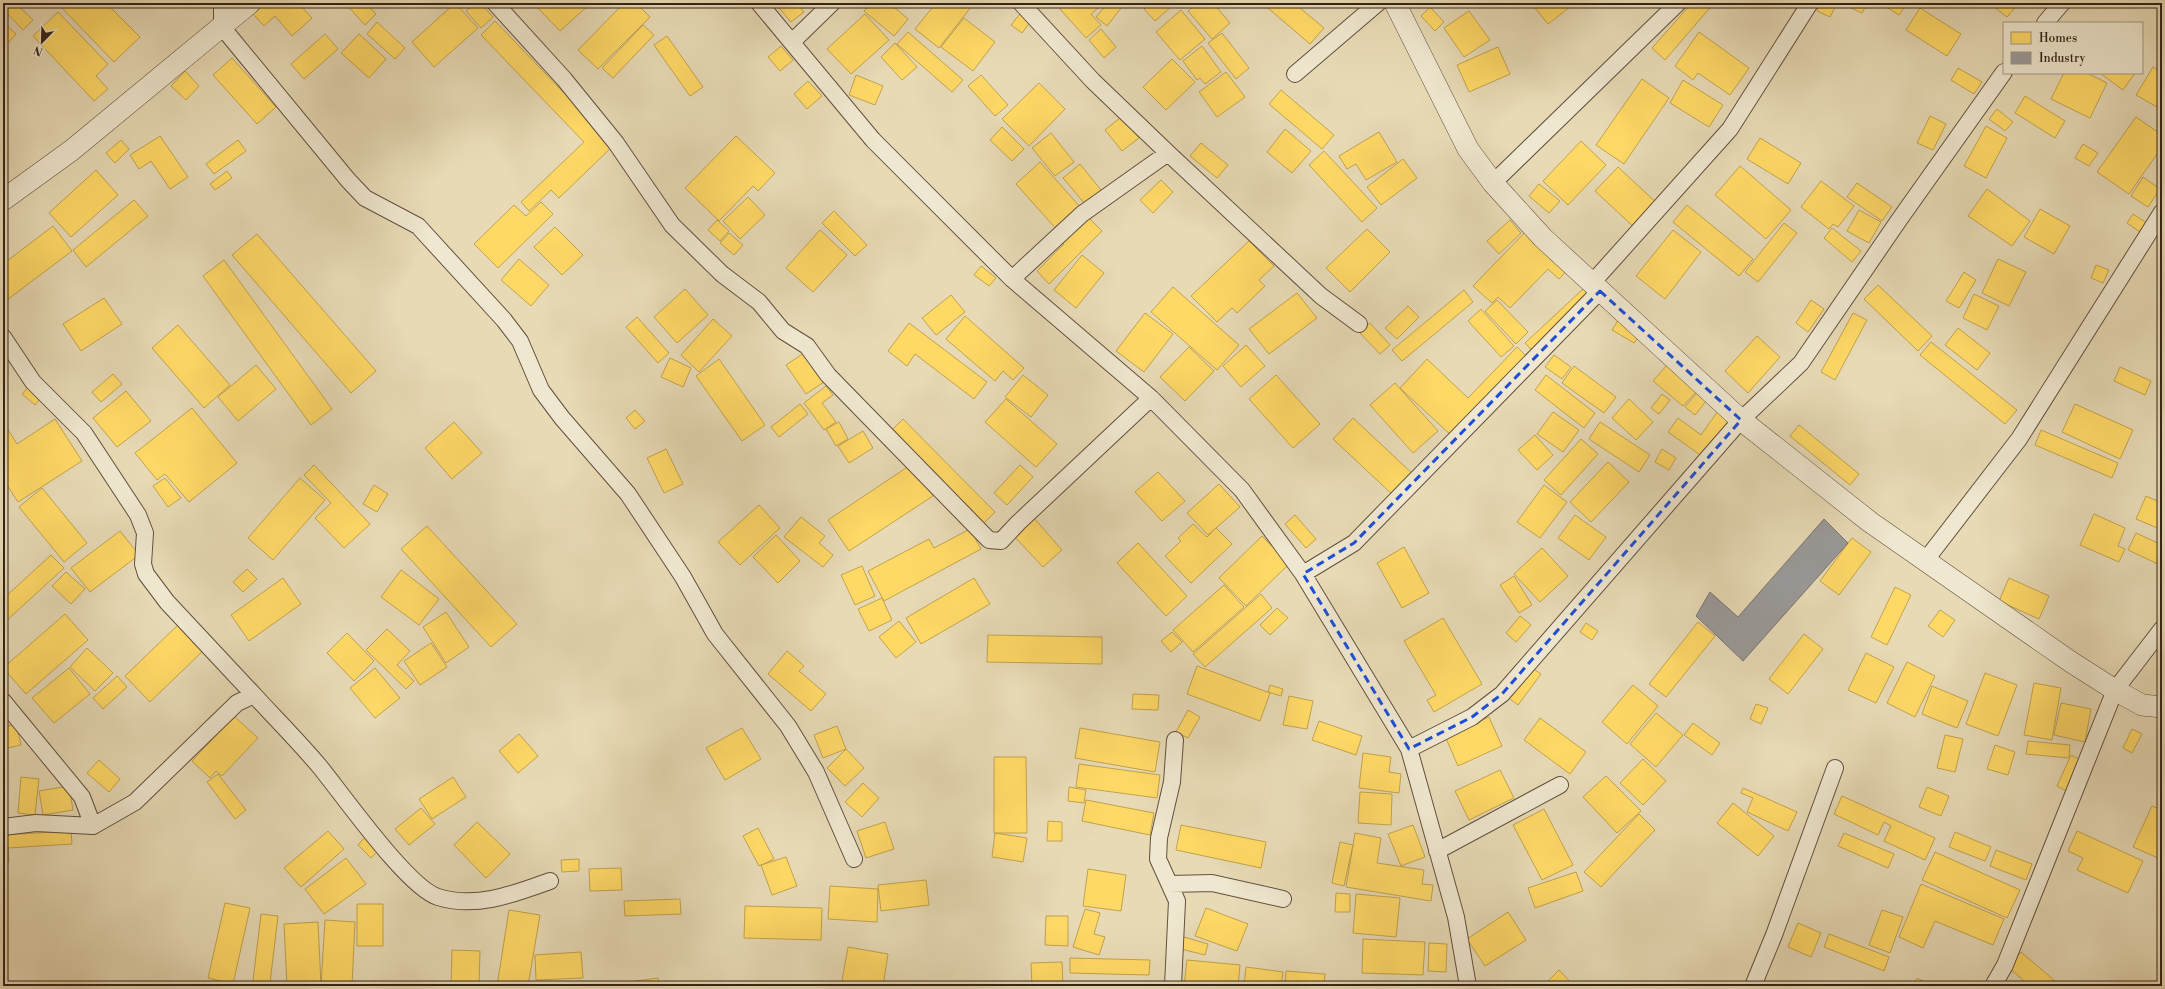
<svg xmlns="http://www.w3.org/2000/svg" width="2165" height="989" font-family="'Libre Bodoni',serif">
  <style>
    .homes { fill: #ffd966; stroke: #c2a24e }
    .industry { fill: #999; stroke: #7b7572 }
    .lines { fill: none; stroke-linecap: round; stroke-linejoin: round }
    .minor-casing { stroke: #62503e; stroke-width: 18 }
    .tertiary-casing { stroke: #62503e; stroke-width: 22 }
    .minor { stroke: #efe7cf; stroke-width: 16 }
    .tertiary { stroke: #efe7cf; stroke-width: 21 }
    .marked { fill: none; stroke: #1d4ed8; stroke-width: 3; stroke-dasharray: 8 5; stroke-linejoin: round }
  </style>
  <rect width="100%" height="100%" fill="#e7dab5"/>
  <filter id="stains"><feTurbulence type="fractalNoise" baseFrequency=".005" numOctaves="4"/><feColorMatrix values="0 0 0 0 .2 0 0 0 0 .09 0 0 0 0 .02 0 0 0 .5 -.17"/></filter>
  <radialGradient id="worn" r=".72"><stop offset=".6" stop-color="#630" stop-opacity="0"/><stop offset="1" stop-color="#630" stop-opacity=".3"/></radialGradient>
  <!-- homes -->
  <path class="homes" d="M3,3h12l18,17 -10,10 -20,-21z
    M67,3h39l34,34 -26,25 -52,-54z
    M265,3h35l-1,1 13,14 -20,18 -17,-20 -11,10 -11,-12z
    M345,3h20l11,11 -11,11z
    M455,3l23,25 -44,39 -22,-25z
    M475,3h5l13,14 -12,11 -15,-17z
    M539,3h52l-31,28 -24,-25z
    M624,3h12l14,14 -52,52 -20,-19z
    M775,3h21l8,9 -13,10z
    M871,3h18l19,16 -14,17 -30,-25z
    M936,3h38l-35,45 -24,-19z
    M1066,3h38l-13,11 10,11 -15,13 -26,-29z
    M1108,3h17l-18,23 -11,-9z
    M1150,3h21l2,2 -18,16 -11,-12z
    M1198,3h15l17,20 -18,16 -24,-28z
    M1262,3h32l30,25 -14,16z
    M1531,3h44l-27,21z
    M1692,3h22l-49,57 -13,-12z
    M1821,3h16l-7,14 -13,-6z
    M1840,3h27l-5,10z
    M1880,3h27l-8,12z
    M1989,3h30l-12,14z
    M2155,3h7v9z
    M1430,7l14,15 -9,9 -14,-15z
    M1920,8l41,26 -14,22 -41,-26z
    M1181,10l24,29 -25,21 -24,-28z
    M1469,11l21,29 -26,17 -20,-29z
    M58,12l50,52 -12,12 12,13 -14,12 -61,-65z
    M865,14l24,26 -38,34 -24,-25z
    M1020,14l10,8 -8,11 -11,-8z
    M964,18l31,24 -22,29 -32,-24z
    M495,21l119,124 -55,53 -8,-8 -22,21 -8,-9 63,-60 -103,-107z
    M3,22l13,12 -9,10 -4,-4z
    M377,22l28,26 -10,11 -28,-25z
    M643,25l11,10 -41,43 -11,-10z
    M1101,29l15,18 -12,11 -15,-18z
    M908,32l55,48 -11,12 -55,-48z
    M1699,32l50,36 -19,27 -32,-22 -5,7 -18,-14z
    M1222,33l27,35 -13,11 -28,-36z
    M325,34l13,15 -34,30 -13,-15z
    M359,34l27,25 -17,19 -28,-25z
    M667,36l36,51 -13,9 -36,-51z
    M895,43l22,24 -15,13 -21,-23z
    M781,46l12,14 -13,11 -12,-14z
    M1202,46l19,26 -16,12 -5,-6 -3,2 -14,-19z
    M1498,47l12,27 -41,18 -12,-27z
    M232,58l44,49 -19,17 -44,-49z
    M1172,59l23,23 -29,28 -23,-23z
    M2153,67l9,6v37l-26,-15z
    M1958,68l24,14 -8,12 -23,-14z
    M185,71l14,15 -13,14 -15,-14z
    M1226,72l19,25 -28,20 -18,-25z
    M2064,73h23l20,10 -17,35 -39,-19z
    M2100,73h35l-12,17z
    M856,75l27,11 -8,19 -26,-10z
    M981,75l27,30 -13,11 -27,-30z
    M1642,79l27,19 -45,66 -28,-19z
    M1683,80l40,25 -14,22 -39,-24z
    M808,81l14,15 -15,13 -13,-15z
    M1039,83l26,26 -36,37 -27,-27z
    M1281,90l53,45 -12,14 -53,-45z
    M2025,96l40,25 -10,17 -40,-25z
    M1997,109l16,13 -8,9 -16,-12z
    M1930,116l16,8 -13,26 -16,-7z
    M1121,117l18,21 -17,13 -17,-21z
    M2136,117l26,18v12l-33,47 -32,-22z
    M1986,126l21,12 -21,40 -22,-12z
    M1002,127l22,22 -12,12 -22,-21z
    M1285,129l26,22 -19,22 -25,-21z
    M1379,132l18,30 -31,18 -10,-16 -9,5 -8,-13z
    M1051,133l23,29 -19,14 -23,-28z
    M160,136l28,41 -18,12 -19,-28 -12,8 -9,-14z
    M736,136l39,37 -17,18 -5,-5 -34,35 -34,-33z
    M1760,138l41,25 -13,21 -41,-25z
    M121,140l8,9 -14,14 -9,-10z
    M238,140l8,11 -32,23 -8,-10z
    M1581,141l25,24 -38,40 -25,-24z
    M1201,143l27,22 -11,13 -27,-22z
    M2083,144l15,9 -9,13 -14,-8z
    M1324,151l53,57 -15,14 -53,-57z
    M1403,159l14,19 -36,27 -14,-18z
    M1040,162l42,47 -24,22 -42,-47z
    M1080,164l21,26 -16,14 -22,-26z
    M1740,166l51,44 -25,29 -51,-44z
    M1618,167l41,38 -23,24 -41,-38z
    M96,170l22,25 -47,42 -22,-24z
    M227,171l5,7 -17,12 -5,-6z
    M2143,177l17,12 -12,18 -17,-11z
    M1161,180l12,12 -20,21 -13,-13z
    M1821,181l33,25 -16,21 -5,-3 -4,5 -28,-22z
    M1857,183l35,24 -10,14 -35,-24z
    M1539,184l21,17 -11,12 -20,-17z
    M1987,189l43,32 -18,25 -44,-30z
    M748,197l17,18 -25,24 -17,-18z
    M134,200l14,16 -62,51 -13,-17z
    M541,202l12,12 -55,54 -24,-24 40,-39 12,11z
    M1687,205l66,54 -14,17 -66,-54z
    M2040,209l30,17 -16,28 -30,-17z
    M1859,210l22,12 -12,21 -22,-12z
    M834,211l33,34 -12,11 -33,-33z
    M2133,214l14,9 -7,9 -13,-9z
    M1086,215l16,16 -53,53 -12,-13 27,-27 -3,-4z
    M717,220l12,11 -9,10 -12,-11z
    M1510,220l11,13 -22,21 -12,-13z
    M1784,223l13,10 -39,49 -13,-10z
    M53,226l19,25 -65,49 -4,-5v-31z
    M555,227l28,28 -21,20 -28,-28z
    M1530,227l41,39 -12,13 -11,-10 -38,39 -12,-11 -6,6 -19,-17z
    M1832,228l29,23 -9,11 -28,-24z
    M1367,229l23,23 -40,40 -24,-24z
    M820,230l27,25 -34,37 -27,-24z
    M1673,230l28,22 -36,47 -29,-23z
    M729,233l14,12 -9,10 -14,-12z
    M257,234l119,137 -25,22 -119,-138z
    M1249,241l25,25 -15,14 6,6 -28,27 -5,-5 -15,14 -26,-26z
    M1082,255l22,18 -28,35 -22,-18z
    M519,259l30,26 -18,21 -30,-26z
    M1998,259l28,13 -17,34 -27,-13z
    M224,260l108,149 -21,16 -108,-149z
    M2096,265l13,5 -6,13 -12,-5z
    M981,266l15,12 -7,8 -15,-11z
    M1964,272l12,8 -17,28 -13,-7z
    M1878,285l54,51 -14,15 -54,-52z
    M1173,287l66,58 -22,25 -66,-58z
    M685,289l23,26 -31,28 -23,-26z
    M1583,289l12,13 -58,54 -12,-13z
    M1464,290l9,12 -71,59 -10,-11z
    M1297,293l20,25 -48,36 -20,-25z
    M1974,294l25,12 -12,24 -24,-12z
    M951,295l14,17 -29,23 -14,-17z
    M104,298l18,26 -41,27 -18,-27z
    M1497,300l31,32 -12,12 -31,-33z
    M1811,300l13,9 -16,23 -12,-9z
    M1408,306l11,11 -22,22 -12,-11z
    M1481,309l33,37 -13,11 -33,-36z
    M1145,313l28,21 -29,38 -28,-21z
    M1853,313l14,7 -32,60 -14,-8z
    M965,316l59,52 -11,12 -10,-9 -8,10 -49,-42z
    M637,317l32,36 -11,10 -32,-36z
    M1620,317l22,14 -8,12 -22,-13z
    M713,319l19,17 -33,36 -18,-17z
    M2162,321v14l-5,-3z
    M909,323l78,59 -13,17 -59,-45 -8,12 -19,-15z
    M1370,323l20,22 -10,9 -20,-21z
    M178,325l52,60 -26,23 -52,-60z
    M1958,328l32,25 -13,17 -32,-25z
    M1757,336l23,21 -32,36 -23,-22z
    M1931,342l86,68 -12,14 -85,-69z
    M1246,345l19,21 -24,21 -18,-21z
    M1189,347l25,24 -29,30 -25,-24z
    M1517,347l12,12 -75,79 -54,-50 27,-29 41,39z
    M804,353l20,29 -18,12 -20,-29z
    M1554,355l17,12 -9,12 -17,-12z
    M670,358l21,10 -8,19 -22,-10z
    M719,359l46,66 -23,16 -46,-65z
    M1668,364l30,26 -15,16 -30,-25z
    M256,365l20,24 -38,32 -20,-24z
    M1574,366l42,31 -12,16 -42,-30z
    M2120,367l31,14 -6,14 -31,-14z
    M113,374l9,10 -21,18 -9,-10z
    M1023,375l25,20 -17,22 -26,-20z
    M1276,375l44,49 -27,24 -44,-49z
    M1546,375l49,38 -11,15 -49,-38z
    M1395,383l43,48 -25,22 -43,-48z
    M31,384l13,10 -9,11 -13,-11z
    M826,386l7,9 -11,8 14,19 -12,8 -20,-27z
    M1701,388l9,8 -15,19 -10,-8z
    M126,391l25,30 -34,26 -24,-29z
    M1662,394l8,6 -11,14 -8,-6z
    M1006,399l51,45 -21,23 -51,-45z
    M1629,399l24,23 -17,18 -24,-22z
    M800,404l8,10 -29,23 -8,-10z
    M2075,404l58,26 -13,29 -58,-27z
    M192,408l45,55 -48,39 -24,-28 -8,6 -22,-27z
    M1720,408l12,8 -29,41 -35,-25 10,-14 23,17z
    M635,410l10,11 -10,8 -9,-11z
    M1553,412l26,18 -16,22 -26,-18z
    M1353,418l62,58 -20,21 -62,-58z
    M55,419l27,42 -64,41 -15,-23v-57l14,22z
    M903,419l92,93 -15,15 -92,-93z
    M454,422l28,31 -30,26 -27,-31z
    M839,422l9,17 -12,7 -10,-17z
    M1600,422l50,33 -11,17 -50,-33z
    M1799,425l60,49 -9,11 -60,-49z
    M2041,430l77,33 -6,15 -77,-33z
    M863,431l10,17 -24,15 -11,-17z
    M1535,435l18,20 -16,15 -19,-20z
    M1581,439l17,15 -37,41 -17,-15z
    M666,449l17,35 -19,9 -17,-35z
    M1662,449l14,9 -7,12 -14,-8z
    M1608,462l21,20 -38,40 -21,-20z
    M912,464l21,32 -84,55 -21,-31z
    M314,465l56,59 -26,24 -29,-30 16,-15 -27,-28z
    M1020,465l13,12 -26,28 -13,-12z
    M1158,472l27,29 -23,20 -27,-29z
    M165,478l16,20 -13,9 -15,-21z
    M300,478l25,22 -52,60 -25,-22z
    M1219,484l21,23 -32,28 -21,-22z
    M374,485l14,9 -11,18 -14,-8z
    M1544,485l23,17 -27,36 -23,-16z
    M42,488l45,55 -23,19 -45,-55z
    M2146,496l16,7v27l-26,-11z
    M759,505l21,23 -40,37 -22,-23z
    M2094,514l31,14 -7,18 7,3 -6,13 -39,-17z
    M1295,515l21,24 -10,9 -21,-24z
    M1575,515l31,22 -17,23 -31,-22z
    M801,517l24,19 -6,7 14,12 -10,12 -39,-30z
    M1033,517l29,33 -19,17 -30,-32z
    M1193,524l14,13 9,-9 16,16 -41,39 -26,-27 16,-15 -3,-3z
    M427,526l90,98 -26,23 -90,-98z
    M970,529l11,20 -97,52 -16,-30 61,-32 5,9z
    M120,531l19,24 -49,37 -19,-24z
    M2136,533l26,12v15l-2,5 -32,-15z
    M776,535l24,26 -22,22 -25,-26z
    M1262,536l27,28 -43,42 -27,-28z
    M1852,538l19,14 -32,43 -19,-14z
    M1138,543l49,53 -21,20 -49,-53z
    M1404,547l25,46 -27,15 -25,-45z
    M1542,548l26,28 -28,26 -26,-28z
    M51,555l13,13 -60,55 -1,-24z
    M862,566l13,30 -20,9 -14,-30z
    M247,569l10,10 -14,13 -10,-10z
    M401,570l38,29 -20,26 -38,-28z
    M66,572l19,17 -14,15 -19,-18z
    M1514,576l18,29 -13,8 -19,-28z
    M283,578l18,26 -52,37 -18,-26z
    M974,578l16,26 -69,40 -15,-26z
    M2009,578l40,18 -10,23 -40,-18z
    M1224,585l20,22 -51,45 -20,-22z
    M1895,587l16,8 -24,50 -16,-8z
    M1261,594l11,14 -67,59 -12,-13z
    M882,598l10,22 -23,11 -11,-22z
    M1277,608l11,10 -18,17 -10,-10z
    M1940,610l15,10 -12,17 -15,-11z
    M446,612l23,35 -23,16 -23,-36z
    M65,614l23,26 -62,54 -23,-26z
    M1520,616l11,9 -15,17 -10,-9z
    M1443,618l39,66 -48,28 -7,-12 9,-5 -32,-54z
    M899,621l17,21 -20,16 -17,-21z
    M1698,622l17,14 -49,61 -17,-13z
    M180,623l25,26 -55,53 -25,-26z
    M1586,623l12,8 -6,9 -12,-8z
    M387,629l23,22 -13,14 17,16 -8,8 -40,-39z
    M1172,632l10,10 -11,10 -10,-11z
    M347,633l27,28 -20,20 -27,-28z
    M1804,634l19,15 -35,45 -19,-15z
    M988,635l114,2v27l-115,-2z
    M431,643l16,24 -27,18 -16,-24z
    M87,648l26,25 -18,18 -25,-24z
    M787,651l17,15 -5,5 27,23 -15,17 -43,-37z
    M1866,653l28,14 -18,36 -28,-13z
    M1907,662l28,14 -20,41 -28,-14z
    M1528,665l13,9 -23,31 -12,-9z
    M1197,666l73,27 -10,28 -73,-27z
    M69,668l21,26 -36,29 -22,-25z
    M375,668l25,30 -25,20 -25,-30z
    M1985,673l32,12 -19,51 -32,-12z
    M117,676l10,11 -24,22 -10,-11z
    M2034,683l27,5 -9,52 -28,-5z
    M1270,685l13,4 -2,7 -13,-4z
    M1633,685l25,21 -31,38 -25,-22z
    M1932,686l36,15 -11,27 -35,-14z
    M1133,694l26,1 -1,15 -26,-1z
    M1289,696l24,5 -6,28 -24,-4z
    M2061,703l30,6 -6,33 -31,-7z
    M1756,704l12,4 -7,16 -11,-5z
    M1188,710l12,7 -12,21 -12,-6z
    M1656,713l27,22 -27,32 -26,-23z
    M234,716l24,22 -36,38 -6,-5 -6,7 -18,-17z
    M1489,717l13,29 -44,20 -13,-30z
    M1540,718l46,34 -16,22 -46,-34z
    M1319,721l43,15 -6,19 -44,-15z
    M1693,723l27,20 -8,12 -28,-20z
    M16,724l5,21 -18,4v-22z
    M837,726l9,23 -23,9 -9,-23z
    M742,728l19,31 -36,21 -19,-32z
    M1080,728l80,14 -5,30 -80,-14z
    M2132,729l10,5 -10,19 -9,-5z
    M519,734l19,22 -20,17 -19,-22z
    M1945,735l18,4 -8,33 -18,-4z
    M2028,741l42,4 -1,13 -43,-4z
    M1995,745l20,7 -7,23 -21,-6z
    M846,749l18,19 -19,18 -18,-18z
    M1363,753l28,4 -2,15 12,2 -2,19 -40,-5z
    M2071,755l16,8 -15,31 -15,-8z
    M994,757h32l1,76h-33z
    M1643,759l23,22 -23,24 -23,-22z
    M99,760l21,19 -11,13 -22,-19z
    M1079,764l81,11 -3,23 -81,-11z
    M1500,770l14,28 -45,22 -14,-29z
    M218,774l28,36 -11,9 -28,-37z
    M1606,776l35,35 -24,22 -34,-36z
    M21,777l18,2 -4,36 -17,-2z
    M453,777l13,20 -34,22 -13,-20z
    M863,783l16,15 -17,19 -17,-15z
    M69,786l4,24 -30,5 -4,-24z
    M1069,787l17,3 -2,13 -16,-2z
    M1927,787l22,9 -8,20 -22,-9z
    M1743,788l54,24 -9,19 -41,-19 6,-14 -12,-5z
    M1360,792l32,2 -1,31 -33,-2z
    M1842,796l93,42 -10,22 -41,-19 7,-15 -7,-4 -6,13 -44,-21z
    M1086,800l68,13 -4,22 -68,-14z
    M1733,803l41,33 -16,20 -41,-33z
    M2152,806l10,4v39l-4,9 -25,-11z
    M421,808l14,16 -26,21 -14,-16z
    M1544,809l29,56 -31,15 -29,-55z
    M1639,814l16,16 -54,57 -17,-15z
    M1048,821l14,1v19h-15z
    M477,822l33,32 -24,24 -32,-33z
    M885,822l9,27 -28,9 -9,-27z
    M1181,825l85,17 -5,26 -85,-18z
    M1413,825l12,32 -24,9 -13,-32z
    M758,828l16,31 -15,7 -16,-30z
    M71,831l1,13 -64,4 1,14h-6v-27z
    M328,831l16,18 -43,38 -17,-19z
    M2077,831l66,30 -15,32 -51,-23 6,-12 -15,-7z
    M1955,832l36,15 -6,14 -36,-14z
    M995,833l32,5 -4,24 -31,-5z
    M1355,833l26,5 -4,25 47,7 -2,14 11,1 -2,16 -85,-14z
    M1844,833l50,21 -6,14 -50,-22z
    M366,836l13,14 -8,8 -13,-13z
    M1340,842l13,3 -9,41 -12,-3z
    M1996,850l36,14 -6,16 -36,-14z
    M1935,852l85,38 -13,28 -85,-38z
    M786,857l11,29 -25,9 -11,-30z
    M346,858l20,26 -42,30 -19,-25z
    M579,859v12l-17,1 -1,-12z
    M621,868l1,22 -32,1 -1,-22z
    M1088,869l38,6 -5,36 -38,-5z
    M1576,872l7,19 -48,17 -7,-20z
    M926,880l3,25 -48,6 -3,-26z
    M1921,884l83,35 -11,26 -58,-24 -12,27 -24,-11z
    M830,886l48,3 -1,33 -49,-3z
    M1336,893l14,1v18h-15z
    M1356,894l44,4 -4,39 -43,-4z
    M680,899l1,15 -56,2 -1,-15z
    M225,903l25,5 -17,76 -25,-6z
    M357,904h26v42h-26z
    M745,906l77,2 -1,32 -77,-2z
    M1206,908l42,16 -11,27 -42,-15z
    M1085,909l15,4 -6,21 11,3 -6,18 -26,-8z
    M509,910l31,5 -12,71h-31z
    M1882,910l21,7 -13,36 -21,-8z
    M1508,912l18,28 -41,26 -18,-27z
    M261,914l17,2 -8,67 -17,-2z
    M1046,916h22v30l-23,-1z
    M325,920l30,2 -3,64 -31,-1z
    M318,922l3,64h-34l-3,-62z
    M1798,923l23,10 -10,24 -23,-10z
    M1829,934l60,23 -5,14 -60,-24z
    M1184,937l24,7 -3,11 -24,-6z
    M1363,939l62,3 -2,33 -61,-2z
    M1429,943l18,1 -1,28 -18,-1z
    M848,947l40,7 -5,32h-42z
    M452,950l28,1 -1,35h-28z
    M581,952l2,26 -47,2 -1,-25z
    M2021,952l40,34h-31l-22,-19z
    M1070,958l80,2 -1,15 -79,-2z
    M1187,960l53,5 -2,21h-54z
    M1062,962l1,24h-31l-1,-23z
    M1246,967l37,5 -2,14h-37z
    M1559,970l15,16h-31z
    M1286,971l39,3 -1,12h-39z
    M658,978l1,8h-22l-1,-5z
    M1917,978l15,8h-20z
    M633,983v3h-23z
    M1371,983l71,3h-71z"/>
  <!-- industry -->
  <path class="industry" d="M1824,519l24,24 -105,118 -47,-45 14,-24 28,25z"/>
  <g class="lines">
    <defs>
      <path id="minor" d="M222,3v24l126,153 17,18 53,28 86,94 16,21 21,49 21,28 66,76 55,83 32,57 73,92 28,46 38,87
        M495,3l69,76 52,64 56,82 50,49 37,28 24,29 24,15 21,29 161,165 12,1 17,-18 133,-125
        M759,3l114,137 139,139 139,119 91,92 61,84 106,175 47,168 12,69
        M1021,3l72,78 75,72 153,143 38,28
        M2045,23l17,-20
        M793,41l39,-38
        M1295,74l83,-71
        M1493,183l185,-180
        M1012,279l70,-65 86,-61
        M1592,283l138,-154 80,-126
        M3,337l30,45 51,51 54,82 7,18 -2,31 3,10 21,28 87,93 -17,8 -102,99 -42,24 -57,-3 -33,4
        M1925,561l94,-122 143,-227
        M1303,574l51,-31 246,-252
        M254,695c22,24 45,47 66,72 23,28 88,121 118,130 38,12 76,-3 112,-16
        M3,701l79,96 11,29
        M1409,749l63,-32 30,-23 239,-274 60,-57 98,-143 105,-148
        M1437,851l123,-66
        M1170,884l42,-1 71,16
        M1173,986l4,-85 -19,-42 1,-21 13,-56 3,-42
        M1753,986l21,-51 61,-167
        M1993,986l12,-21 110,-275 47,-61"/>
      <path id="tertiary" d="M1395,3l73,146 25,34 50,55 198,182 129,102 201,140 44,28 27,15 20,2
        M3,200l69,-50 178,-147"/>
    </defs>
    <!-- minor casing -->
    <use href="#minor" class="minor-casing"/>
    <!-- tertiary casing -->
    <use href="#tertiary" class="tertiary-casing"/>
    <!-- minor -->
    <use href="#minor" class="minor"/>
    <!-- tertiary -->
    <use href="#tertiary" class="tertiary"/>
  </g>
  <!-- marked area -->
  <path class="marked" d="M1600,291l141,129 -239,274 -30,23 -63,32 -106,-175 51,-31z"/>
  <!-- margin -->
  <rect width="2165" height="989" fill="none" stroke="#e7dab5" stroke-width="16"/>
  <rect x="4" y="4" width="2157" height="981" fill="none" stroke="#352216" stroke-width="2"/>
  <rect x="8" y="8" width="2149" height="973" fill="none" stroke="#352216"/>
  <!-- legend -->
  <rect x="2003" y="22" width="140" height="52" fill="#efe7cf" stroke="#a59885"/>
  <rect x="2011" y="32" width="20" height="12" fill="#ffd966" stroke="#a59885"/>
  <text x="2039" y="42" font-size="12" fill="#352216">Homes</text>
  <rect x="2011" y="52" width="20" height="12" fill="#999999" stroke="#a59885"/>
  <text x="2039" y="62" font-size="12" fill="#352216">Industry</text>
  <!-- north arrow -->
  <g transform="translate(42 42) rotate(203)" stroke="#efe7cf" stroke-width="3" paint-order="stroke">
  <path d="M0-3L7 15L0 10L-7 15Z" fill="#352216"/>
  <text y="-6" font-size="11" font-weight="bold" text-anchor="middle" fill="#352216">N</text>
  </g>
  <rect width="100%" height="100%" filter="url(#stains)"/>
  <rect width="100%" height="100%" fill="url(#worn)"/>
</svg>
